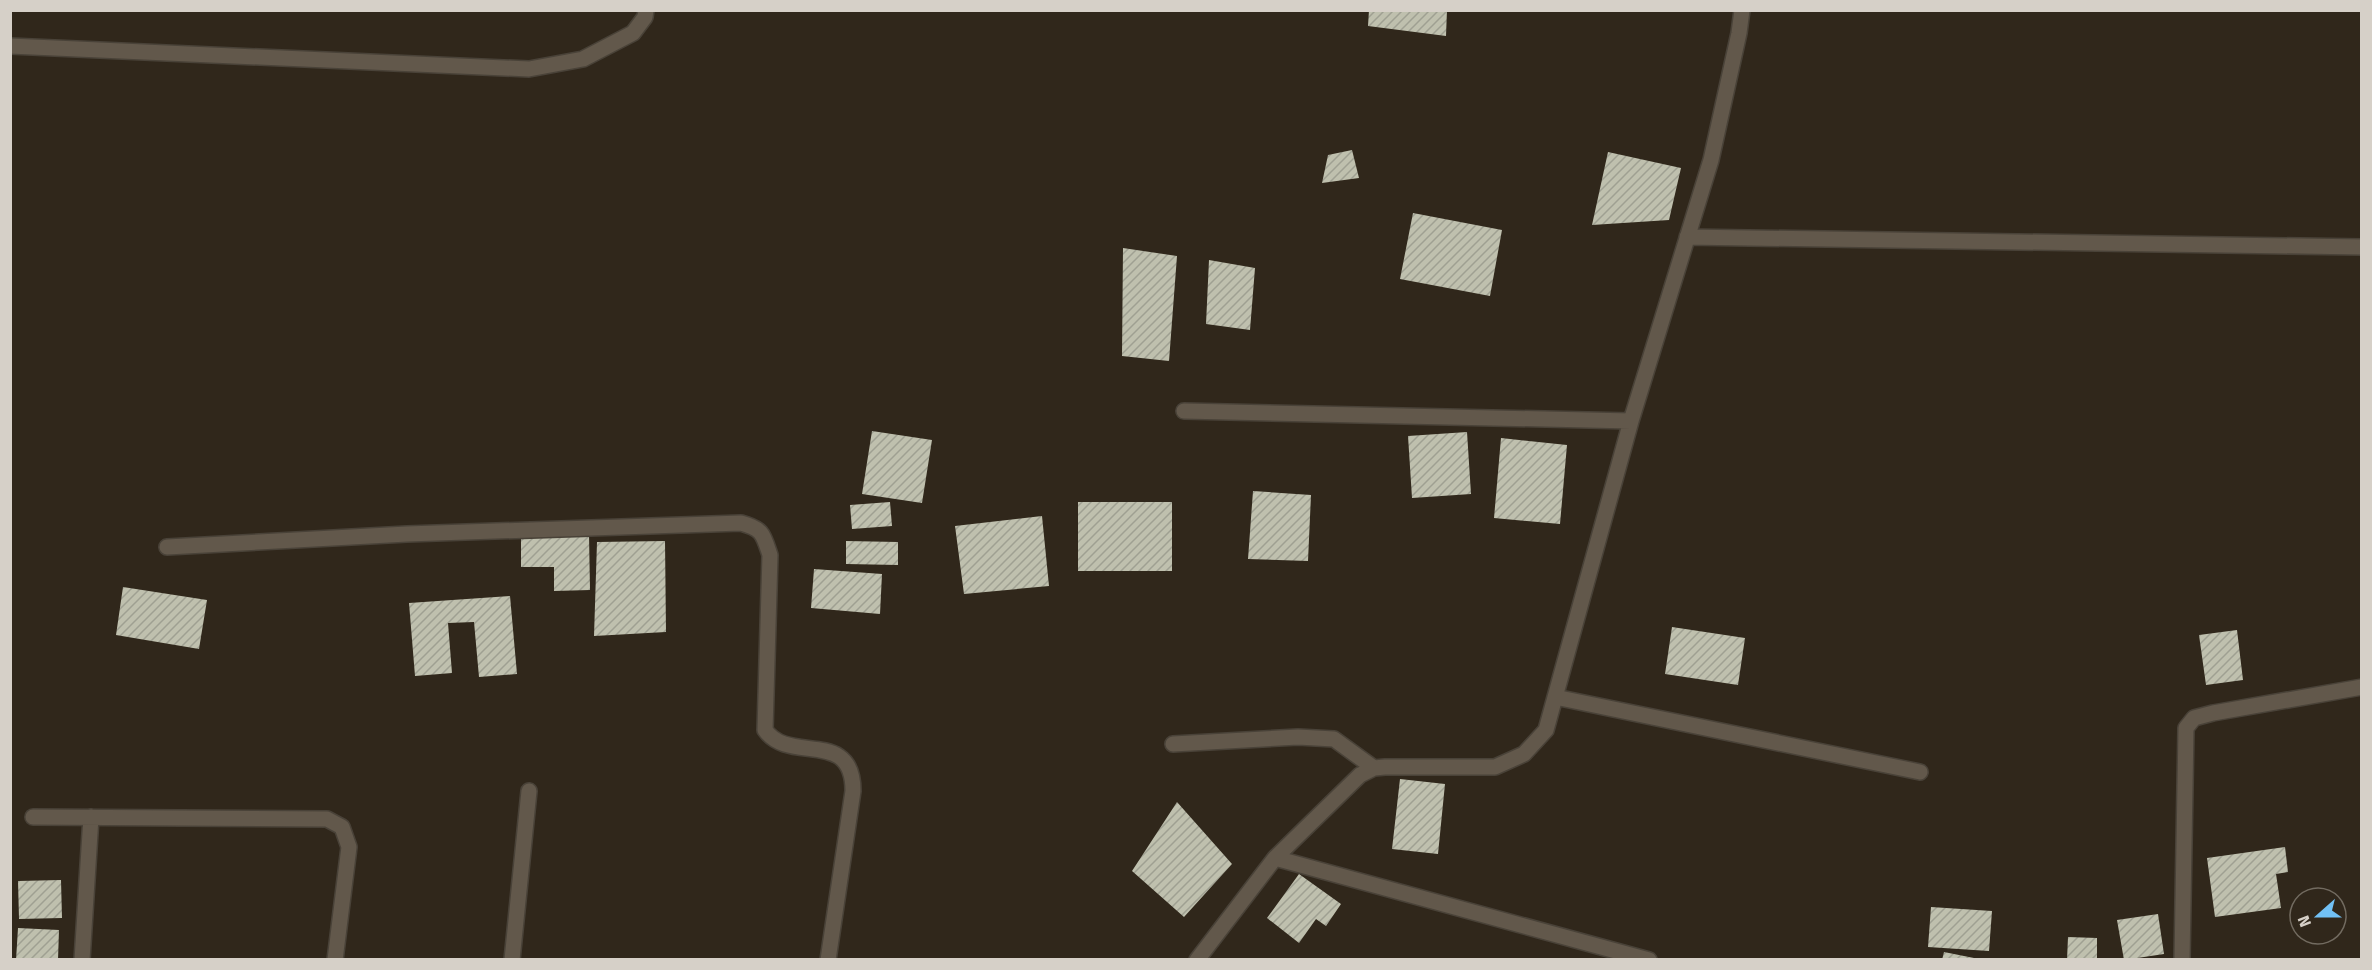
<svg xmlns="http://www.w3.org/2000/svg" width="2372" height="970" font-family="'Fira Sans',sans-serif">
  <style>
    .building { fill: url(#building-hatch) }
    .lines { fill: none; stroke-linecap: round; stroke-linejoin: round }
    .minor-casing { stroke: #494238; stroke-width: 18 }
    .minor { stroke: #62584b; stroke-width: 15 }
  </style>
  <defs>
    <pattern id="building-hatch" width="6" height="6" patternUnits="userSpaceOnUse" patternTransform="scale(1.5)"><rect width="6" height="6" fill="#bfc0ae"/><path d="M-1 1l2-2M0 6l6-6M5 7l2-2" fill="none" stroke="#9fa092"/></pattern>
  </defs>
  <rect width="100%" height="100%" fill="#30271b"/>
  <!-- building -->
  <path class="building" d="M1369,10h78l-1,26 -78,-10z
    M1352,150l7,28 -37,5 6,-28z
    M1608,152l73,16 -12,52 -77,5z
    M1413,213l89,17 -12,66 -90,-17z
    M1123,248l54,8 -8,105 -47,-5z
    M1209,260l46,8 -5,62 -44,-6z
    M872,431l60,9 -10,63 -60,-9z
    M1467,432l4,62 -59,4 -4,-62z
    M1501,438l66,7 -7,79 -66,-6z
    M1253,491l58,4 -3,66 -60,-2z
    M890,502l2,24 -40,3 -2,-24z
    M1078,502h94v69h-94z
    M1042,516l7,70 -85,8 -9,-68z
    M589,534l1,56 -36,1v-24h-33v-32z
    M665,541l1,91 -72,4 3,-94z
    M846,541l52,1v23l-52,-1z
    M814,569l68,5 -2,40 -69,-6z
    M123,587l84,13 -8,49 -83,-14z
    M510,596l7,78 -38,3 -5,-55 -26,1 4,50 -37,3 -6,-73z
    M1672,627l73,11 -7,47 -73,-11z
    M2237,630l6,50 -37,5 -7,-50z
    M1400,779l45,5 -7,70 -46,-5z
    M1177,802l55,62 -48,53 -52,-46z
    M2285,847l3,25 -12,2 5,34 -66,9 -8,-59z
    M1299,874l42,30 -15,22 -10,-7 -17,24 -32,-25z
    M61,880l1,38 -43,1 -1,-38z
    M1931,907l61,4 -3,40 -61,-4z
    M2158,914l6,40 -40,6 -7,-40z
    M18,928l41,2 -1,30h-42z
    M2068,937l29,1v22h-30z
    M1944,952l30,6v2h-32z"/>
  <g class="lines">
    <defs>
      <path id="minor" d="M10,46l519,23 54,-10 50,-26 12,-16 1,-7
        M1687,237l675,10
        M1184,411l447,10
        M167,547l240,-13 334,-11c22,6 22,11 29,32l-5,175c24,35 88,-3 88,61l-25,169
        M1555,697l365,75
        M1173,744l125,-7 36,2 40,29
        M33,817l294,2 15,8 7,20 -14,113
        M1275,858l374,102
        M82,960l9,-143
        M512,960l17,-169
        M1197,960l78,-102 85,-83 14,-7 11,-1h110l29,-13 22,-24 85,-309 80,-261 28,-127 3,-23
        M2182,960l4,-232 8,-10 19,-5 149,-26"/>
    </defs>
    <!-- minor casing -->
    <use href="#minor" class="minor-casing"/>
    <!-- minor -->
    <use href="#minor" class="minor"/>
  </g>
  <!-- border -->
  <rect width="2372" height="970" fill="none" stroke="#d6d0c8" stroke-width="24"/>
  <!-- north arrow -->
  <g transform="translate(2318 916) rotate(249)"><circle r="28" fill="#30271b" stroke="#726b60" stroke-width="1.5"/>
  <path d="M0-4.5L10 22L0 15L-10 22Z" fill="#72c1f5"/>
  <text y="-9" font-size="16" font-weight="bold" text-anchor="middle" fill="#d6d0c8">N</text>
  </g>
</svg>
